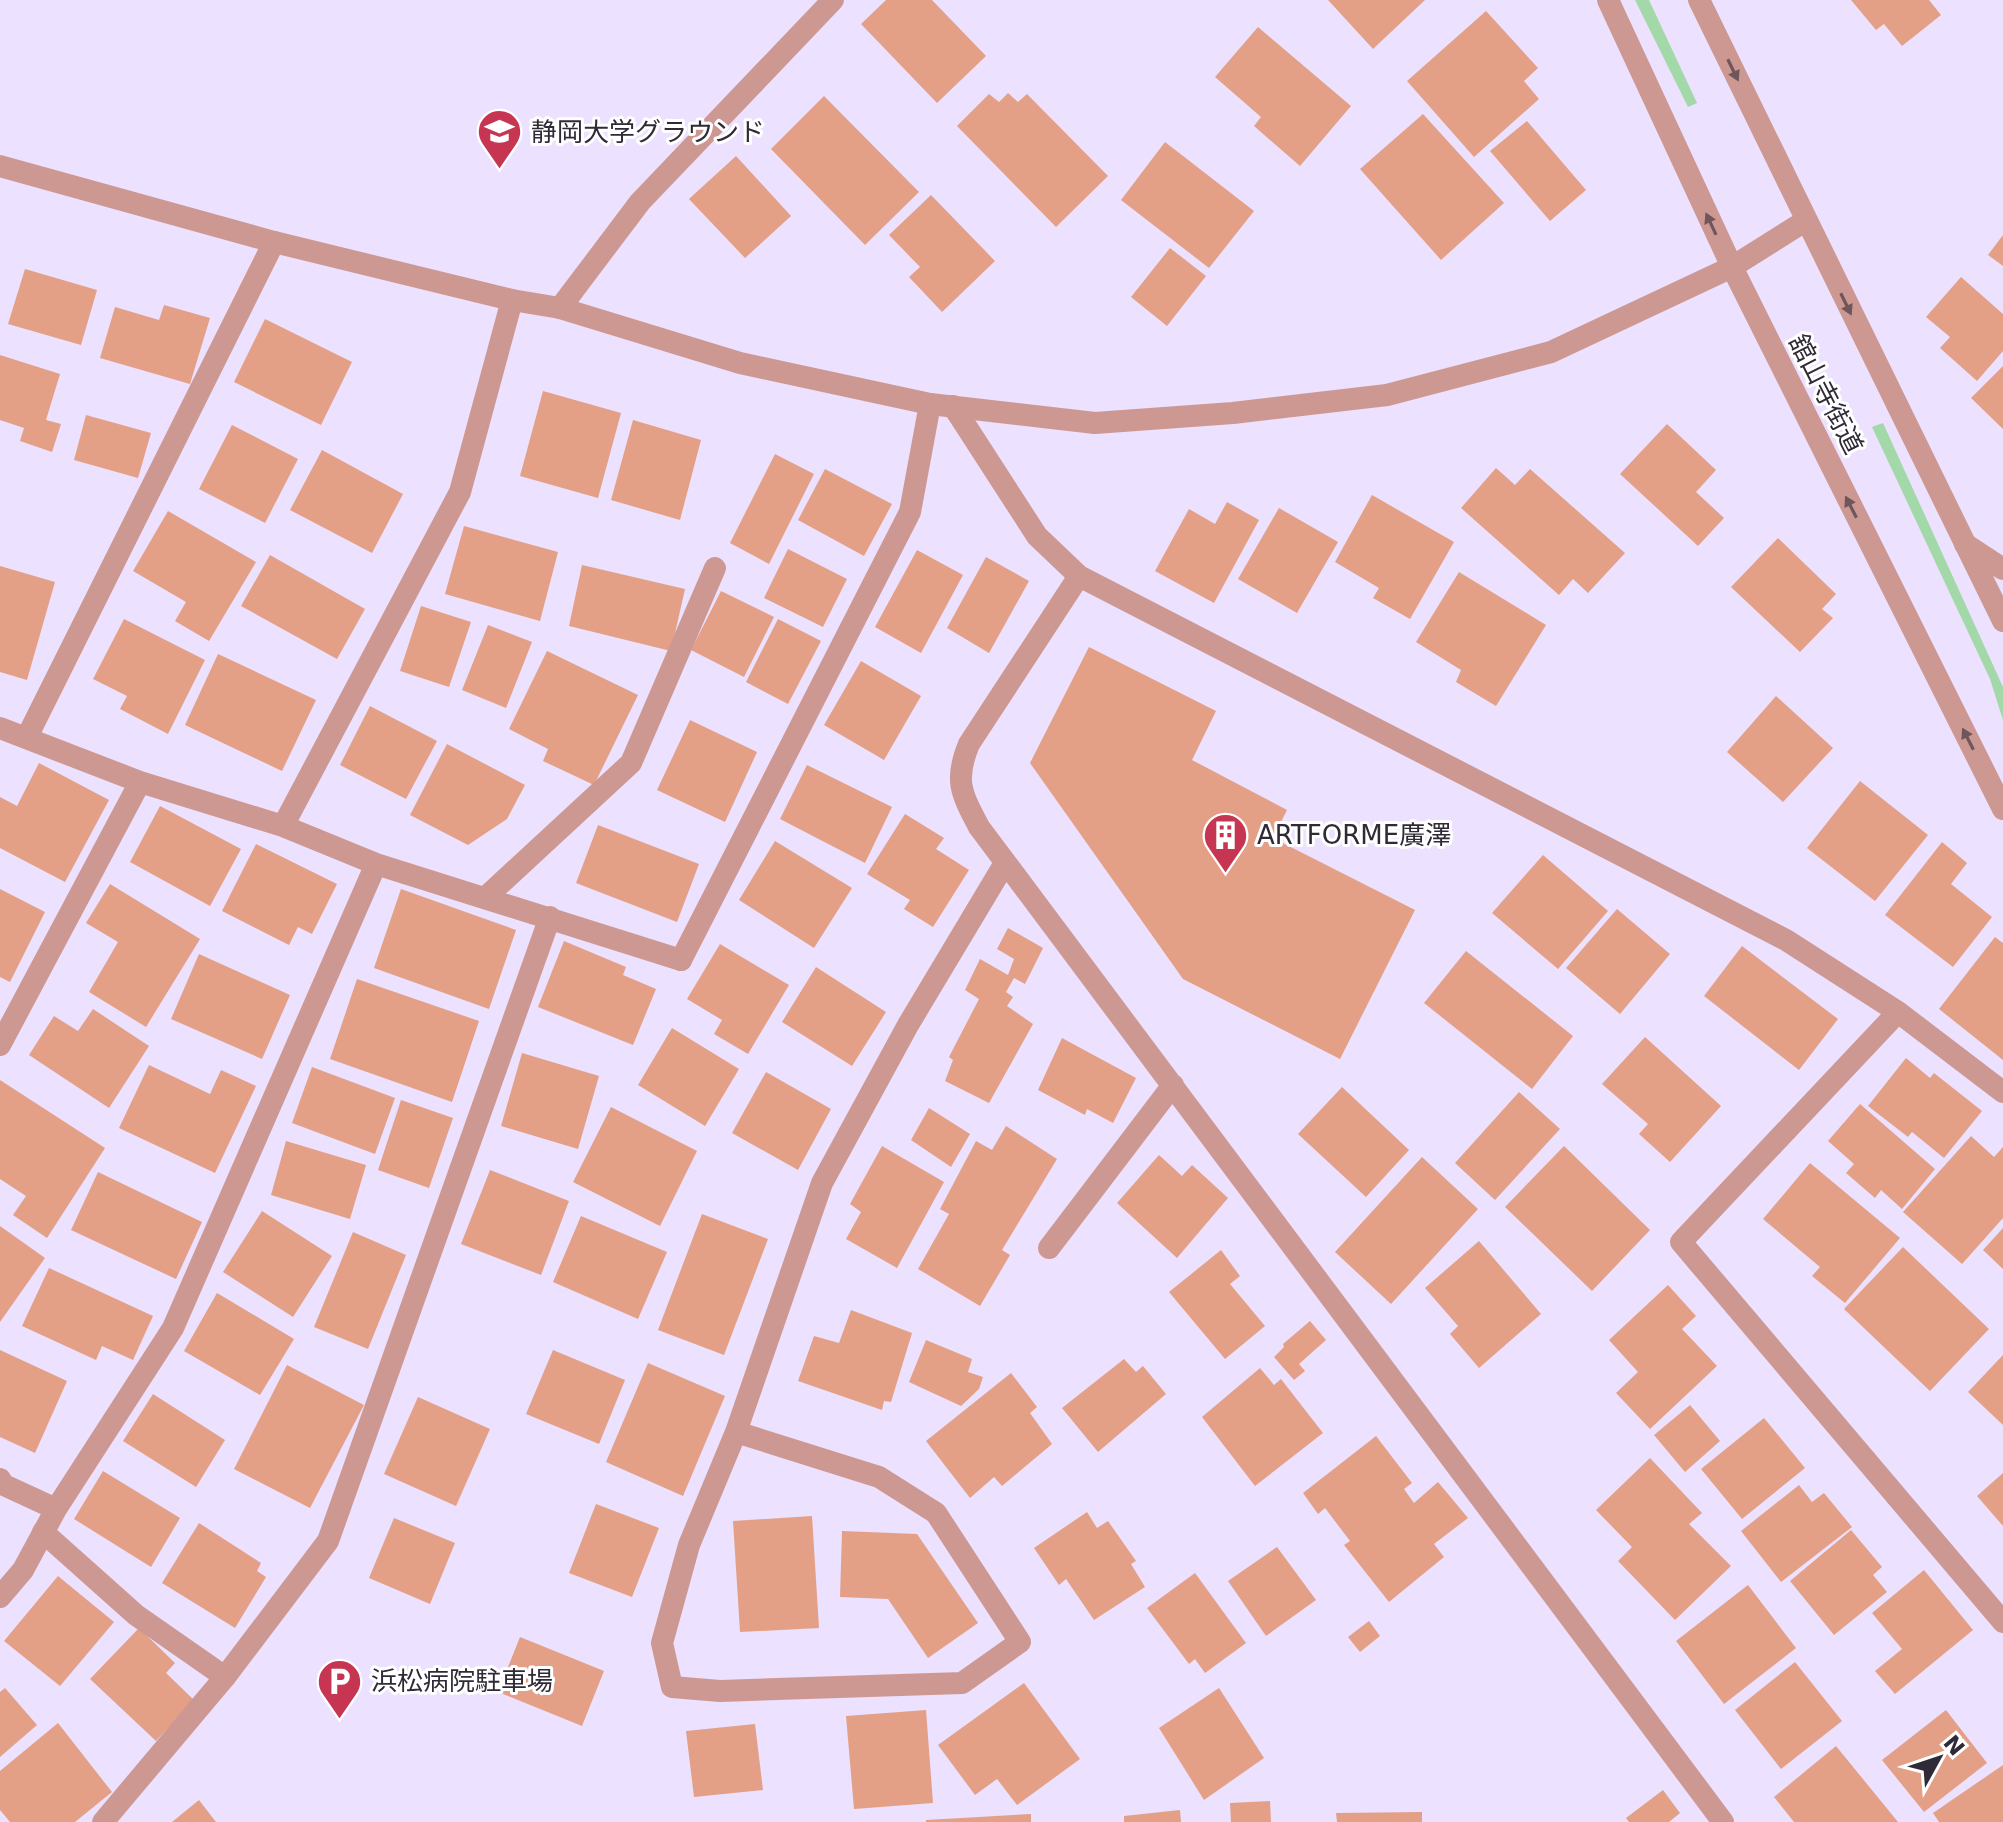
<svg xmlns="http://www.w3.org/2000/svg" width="2003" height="1822" font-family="'DejaVu Sans','Noto Sans JP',sans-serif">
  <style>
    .green { fill: #a3d8a9 }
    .building { fill: #e3a087 }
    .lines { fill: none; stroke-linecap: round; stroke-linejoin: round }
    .service { stroke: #ce9892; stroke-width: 22 }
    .minor { stroke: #ce9892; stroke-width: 22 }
    .tertiary { stroke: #ce9892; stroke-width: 22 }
    .oneway { fill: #6f565a }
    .labels { text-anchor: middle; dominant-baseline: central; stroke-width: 6; stroke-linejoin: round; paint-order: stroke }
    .poi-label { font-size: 26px; fill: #2f2a35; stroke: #fff; text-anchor: start }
    .street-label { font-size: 26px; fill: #2f2a35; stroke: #fff }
  </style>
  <rect width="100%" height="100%" fill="#ece1fe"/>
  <!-- green -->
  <path class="green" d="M1635,0h14l48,103 -9,4z
    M1883,423l120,264v33l-13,-41 -118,-252z"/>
  <!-- building -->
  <path class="building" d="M886,0h46l54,56 -49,47 -76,-79z
    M1328,0h97l-52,49z
    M1851,0h78l12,15 -39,31 -18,-22 -8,6z
    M1486,11l52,57 -14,13 15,18 -65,58 -67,-76z
    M1258,27l93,79 -51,60 -46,-40 7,-9 -46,-40z
    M1008,93l10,9 9,-8 81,82 -52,51 -99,-101 32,-32 10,8z
    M824,96l95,96 -54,53 -94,-96z
    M1423,114l81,89 -63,57 -81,-91z
    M1527,121l59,69 -36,31 -60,-70z
    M1165,142l89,69 -45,57 -88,-68z
    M736,156l55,60 -46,42 -56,-59z
    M931,195l64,66 -53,51 -33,-35 11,-10 -31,-32z
    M2003,235v31l-15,-11z
    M1170,248l36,28 -39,50 -36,-29z
    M25,269l72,21 -16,55 -73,-21z
    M1961,277l42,37v37l-26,30 -37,-33 10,-11 -24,-20z
    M164,305l46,13 -20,66 -90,-26 15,-51 44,13z
    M265,319l87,43 -31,63 -87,-43z
    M0,355l60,19 -14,46 15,4 -9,28 -32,-11 4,-13 -24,-8z
    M2003,366v63l-32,-31z
    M543,391l78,22 -23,85 -78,-22z
    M86,415l65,18 -13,45 -64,-18z
    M633,420l68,20 -21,80 -69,-20z
    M1667,424l49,46 -20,22 28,26 -26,28 -78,-72z
    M232,425l66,34 -33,64 -66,-34z
    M322,450l81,44 -31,59 -82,-43z
    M775,454l39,20 -45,90 -39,-21z
    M1496,468l19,17 15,-16 95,84 -37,40 -15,-14 -14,16 -98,-87z
    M825,469l67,35 -28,52 -66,-36z
    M1372,495l82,47 -44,77 -37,-21 6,-10 -44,-26z
    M1227,502l32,18 -45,83 -59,-32 34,-62 26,15z
    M1279,508l59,34 -41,71 -59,-34z
    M168,511l88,51 -47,79 -34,-20 11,-19 -53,-31z
    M464,526l94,26 -18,69 -95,-27z
    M1778,538l58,56 -14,15 11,9 -33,34 -69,-65z
    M788,549l59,30 -24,48 -59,-29z
    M917,550l46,25 -42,78 -46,-26z
    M270,555l95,54 -28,50 -96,-53z
    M986,557l43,24 -40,72 -42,-25z
    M582,565l103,24 -14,62 -102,-25z
    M0,566l55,16 -28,98 -27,-8z
    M1459,572l87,53 -50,81 -40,-24 5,-12 -45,-28z
    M721,591l53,26 -30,60 -53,-27z
    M421,606l50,16 -22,65 -49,-16z
    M124,619l81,41 -37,74 -48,-25 7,-13 -34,-17z
    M778,619l43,22 -33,63 -42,-22z
    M488,625l44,17 -26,66 -44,-18z
    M1089,647l127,64 -24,49 95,50 -14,28 142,72 -75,149 -157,-80 -153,-216z
    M547,651l91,44 -44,90 -51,-24 5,-12 -39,-20z
    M218,654l98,46 -34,71 -97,-46z
    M861,661l60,35 -37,64 -60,-35z
    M1776,696l57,52 -50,54 -56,-50z
    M370,706l67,35 -31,58 -66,-34z
    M690,720l67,32 -32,70 -68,-32z
    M447,744l78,41 -18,34 -39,26 -58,-30z
    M39,763l70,37 -44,82 -65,-34v-51l17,9z
    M807,765l85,42 -27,56 -85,-44z
    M1860,781l68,54 -53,66 -68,-53z
    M160,806l81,43 -31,57 -80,-44z
    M905,814l39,24 -8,11 33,21 -36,57 -29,-18 6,-9 -43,-26z
    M598,825l101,39 -22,58 -101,-39z
    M775,841l77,47 -38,60 -75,-48z
    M1942,842l25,21 -16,21 41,33 -39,50 -68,-52z
    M256,844l81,40 -25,50 -14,-7 -9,18 -67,-34z
    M1543,855l65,56 -50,58 -66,-56z
    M110,884l90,55 -54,88 -57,-35 29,-50 -32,-19z
    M0,889l45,23 -35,70 -10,-5z
    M401,889l115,41 -27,79 -115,-41z
    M1617,909l53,45 -50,60 -54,-46z
    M1008,928l35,20 -18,36 -11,-6 -8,14 7,5 -6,9 26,18 -44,79 -44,-22 8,-21 -4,-3 30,-58 -14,-9 15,-31 28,16 6,-16 -17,-10z
    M1995,937l8,6v117l-64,-51z
    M564,941l62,26 -3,8 33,14 -23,56 -95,-38z
    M720,944l69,41 -41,69 -34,-20 8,-14 -35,-21z
    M1742,946l96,73 -39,51 -95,-74z
    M1466,951l107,85 -41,53 -108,-86z
    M199,954l91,41 -28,64 -91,-40z
    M816,967l70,45 -34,54 -70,-44z
    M357,979l122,42 -27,81 -122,-43z
    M93,1009l56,37 -40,62 -80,-53 25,-39 24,15z
    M672,1028l67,41 -34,57 -67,-41z
    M1645,1037l76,69 -51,56 -31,-28 9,-10 -46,-40z
    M1062,1038l74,40 -23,45 -26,-14 -2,6 -47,-25z
    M522,1053l77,23 -21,73 -77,-23z
    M1906,1058l24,20 4,-5 48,38 -38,47 -32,-26 -4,5 -40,-31z
    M149,1065l61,29 11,-24 35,16 -41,87 -96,-45z
    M312,1067l83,31 -20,56 -83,-31z
    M766,1072l65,37 -33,61 -66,-37z
    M0,1080l105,68 -58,90 -34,-23 13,-19 -26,-17z
    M1342,1087l67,63 -43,47 -68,-63z
    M1519,1092l41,37 -65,71 -40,-37z
    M401,1100l52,18 -24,70 -51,-18z
    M1860,1104l75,65 -33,40 -21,-19 -6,8 -29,-25 8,-9 -26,-23z
    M611,1107l86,44 -37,75 -87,-44z
    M929,1108l41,26 -19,33 -40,-27z
    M1006,1126l51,33 -55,91 8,5 -30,51 -62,-37 31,-55 -9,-5 36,-68 16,9z
    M1971,1136l23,21 9,-10v71l-41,46 -59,-52z
    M286,1141l80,24 -16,54 -79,-24z
    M882,1146l62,36 -47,86 -51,-29 15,-27 -11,-8z
    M1564,1146l86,84 -58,61 -87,-84z
    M1159,1155l23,21 10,-11 36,33 -51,60 -60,-55z
    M1422,1157l56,52 -87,95 -56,-52z
    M1810,1163l90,75 -55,65 -33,-27 8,-9 -57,-48z
    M490,1170l79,31 -28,74 -80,-31z
    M98,1172l104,50 -26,57 -105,-49z
    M262,1211l70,45 -39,61 -70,-45z
    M702,1214l66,25 -44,116 -66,-25z
    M581,1216l86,36 -29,67 -85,-37z
    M0,1226l45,32 -45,64z
    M2003,1228v41l-20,-19z
    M353,1232l53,23 -38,94 -54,-22z
    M1479,1241l62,73 -62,54 -29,-34 8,-8 -33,-38z
    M1903,1247l86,82 -59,62 -86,-82z
    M1221,1250l19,26 -10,8 35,42 -40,33 -56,-67z
    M49,1268l104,48 -20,44 -31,-14 -6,14 -74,-34z
    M1668,1285l28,31 -14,13 35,37 -67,63 -34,-36 22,-21 -29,-32z
    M217,1293l77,46 -34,56 -76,-44z
    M851,1310l61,23 -21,69 -7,-1 -2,9 -84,-29 16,-45 25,7z
    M1310,1321l16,19 -27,24 6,7 -11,9 -20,-23 10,-10 -1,-3z
    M926,1340l46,19 -4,13 15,5 -4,12 -18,17 -52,-24z
    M0,1350l67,31 -32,72 -35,-16z
    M553,1350l72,30 -26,64 -73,-30z
    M2003,1355v70l-35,-33z
    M1124,1359l12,13 7,-6 23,28 -68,58 -36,-44z
    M648,1363l77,33 -42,100 -77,-34z
    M287,1365l77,40 -54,103 -76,-39z
    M1260,1368l14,17 7,-6 42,54 -68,53 -53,-69z
    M1011,1373l26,34 -7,6 22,31 -50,42 -8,-9 -24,21 -44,-57z
    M153,1394l72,46 -29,47 -73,-46z
    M418,1397l72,32 -34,77 -72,-32z
    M1690,1405l30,36 -35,31 -31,-37z
    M1764,1418l41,50 -63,51 -41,-50z
    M1376,1436l36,47 -8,6 10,14 24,-21 30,36 -34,26 10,13 -55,45 -45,-57 6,-4 -25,-33 -7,6 -15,-21z
    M1650,1458l52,55 -13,11 42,42 -56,54 -57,-59 14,-14 -36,-37z
    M103,1471l77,47 -29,49 -77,-48z
    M2003,1473v53l-26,-30z
    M1799,1485l13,17 12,-9 28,34 -71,55 -40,-51z
    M596,1504l63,24 -27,69 -63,-24z
    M1087,1512l10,16 11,-7 28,40 -5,3 14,23 -51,33 -28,-41 -7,6 -25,-37z
    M812,1516l7,112 -79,4 -7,-111z
    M394,1518l61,25 -25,61 -61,-26z
    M199,1523l62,40 -4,8 9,6 -31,51 -73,-45z
    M1851,1530l31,37 -9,8 14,17 -53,43 -44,-54z
    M842,1531l75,3 61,89 -50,35 -40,-59 -48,-2z
    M1277,1547l39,53 -50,36 -38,-55z
    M1924,1570l49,60 -78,64 -20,-23 27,-22 -30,-36z
    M1195,1573l51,70 -41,30 -10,-14 -6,5 -42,-56z
    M58,1576l56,46 -54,64 -56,-45z
    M1748,1585l48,63 -72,56 -48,-63z
    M1369,1621l11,15 -20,16 -12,-15z
    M139,1628l36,35 -9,10 28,27 -38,41 -66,-62z
    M520,1637l84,34 -22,55 -84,-34z
    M1795,1662l47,59 -61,48 -46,-59z
    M1024,1683l56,76 -63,46 -20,-26 -22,16 -37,-50z
    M5,1688l32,37 -37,32v-65z
    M1219,1688l45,70 -60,42 -45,-72z
    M926,1710l7,93 -79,6 -8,-93z
    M1946,1710l41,53 -63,49 -42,-52z
    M58,1723l54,69 -37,30h-65l-10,-12v-39z
    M755,1724l8,66 -69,7 -8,-66z
    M1836,1746l62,76h-104l-20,-25z
    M2003,1765v57h-64l-6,-9z
    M1663,1790l17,23 -11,9h-40l-3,-4z
    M199,1800l17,22h-44z
    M1270,1801l1,21h-40l-1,-19z
    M1180,1810l1,12h-57v-6z
    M1422,1812v10h-85l-1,-9z
    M1031,1814v8h-105v-2z"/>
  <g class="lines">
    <!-- service -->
    <path class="service" d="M486,897l145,-134 84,-195
      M681,960l229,-448 20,-108
      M43,1532l93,83 89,62"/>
    <!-- minor -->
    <path class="minor" d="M560,308l80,-106 193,-202
      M953,406l84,130 42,40 707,364 112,72 105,80
      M1965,544l38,25
      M1079,576l-110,168c-15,36 -8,49 10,83l744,995
      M0,728l140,54 143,44 93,38 305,96
      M27,737l247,-495
      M283,826l177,-334 52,-192
      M1898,1012l-217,230 322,380
      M0,1045l140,-263
      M1049,1248l124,-163
      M736,1432l143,45 57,36 84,129 -58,41 -242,8 -48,-4 -10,-44 27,-98 47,-113 86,-249 86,-158 97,-162
      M0,1479l4,6 52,24
      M0,1597l23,-27 33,-61 117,-181 203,-464
      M103,1822l122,-145 103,-136 222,-624"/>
    <!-- tertiary -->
    <path class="tertiary" d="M1608,0l124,267 271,542
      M1699,0l304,621
      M0,166l274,76 238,58 48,8 180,55 190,41 165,19 138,-10 154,-18 164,-43 181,-85 73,-46"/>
  </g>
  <!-- one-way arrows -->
  <defs><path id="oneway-solid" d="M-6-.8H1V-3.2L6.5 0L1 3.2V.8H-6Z" transform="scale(2)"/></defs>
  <g class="oneway">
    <use href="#oneway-solid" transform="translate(1733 70) rotate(64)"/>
    <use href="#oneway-solid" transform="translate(1711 224) rotate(-115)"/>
    <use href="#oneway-solid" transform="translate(1846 304) rotate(64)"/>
    <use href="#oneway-solid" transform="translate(1851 507) rotate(-117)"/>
    <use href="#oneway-solid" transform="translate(1968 739) rotate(-117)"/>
  </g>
  <!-- icons -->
  <defs>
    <symbol id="university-pin" viewBox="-11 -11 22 30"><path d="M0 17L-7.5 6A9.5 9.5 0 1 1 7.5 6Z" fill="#c63652" stroke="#fff"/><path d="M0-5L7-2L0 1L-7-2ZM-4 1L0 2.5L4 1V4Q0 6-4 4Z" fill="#fff"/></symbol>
    <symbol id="building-pin" viewBox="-11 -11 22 30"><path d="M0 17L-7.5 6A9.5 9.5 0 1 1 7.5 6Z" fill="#c63652" stroke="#fff"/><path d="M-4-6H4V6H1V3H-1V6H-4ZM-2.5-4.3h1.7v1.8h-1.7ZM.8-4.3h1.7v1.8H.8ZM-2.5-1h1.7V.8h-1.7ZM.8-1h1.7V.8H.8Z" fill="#fff"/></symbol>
    <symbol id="parking-pin" viewBox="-11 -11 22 30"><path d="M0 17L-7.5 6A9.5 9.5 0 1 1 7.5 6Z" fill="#c63652" stroke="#fff"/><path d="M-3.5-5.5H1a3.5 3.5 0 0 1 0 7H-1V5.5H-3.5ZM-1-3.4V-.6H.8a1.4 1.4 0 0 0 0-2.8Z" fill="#fff"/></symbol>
  </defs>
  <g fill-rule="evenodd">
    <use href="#university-pin" x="474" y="106" width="51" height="69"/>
    <use href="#building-pin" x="1200" y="810" width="51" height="69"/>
    <use href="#parking-pin" x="314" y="1656" width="51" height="69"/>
  </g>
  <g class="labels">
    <!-- poi labels -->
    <g class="poi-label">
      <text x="531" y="132">静岡大学グラウンド</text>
      <text x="1257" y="835">ARTFORME廣澤</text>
      <text x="371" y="1681">浜松病院駐車場</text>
    </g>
    <!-- street labels -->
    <g class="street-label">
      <text transform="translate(1826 394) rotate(63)">舘山寺街道</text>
    </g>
  </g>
  <!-- north arrow -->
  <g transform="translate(1939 1758) rotate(50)" stroke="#ffffff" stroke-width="6" paint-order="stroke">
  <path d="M0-6L14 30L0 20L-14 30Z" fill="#2f2a35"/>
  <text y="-12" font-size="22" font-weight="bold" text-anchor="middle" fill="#2f2a35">N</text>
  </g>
</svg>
